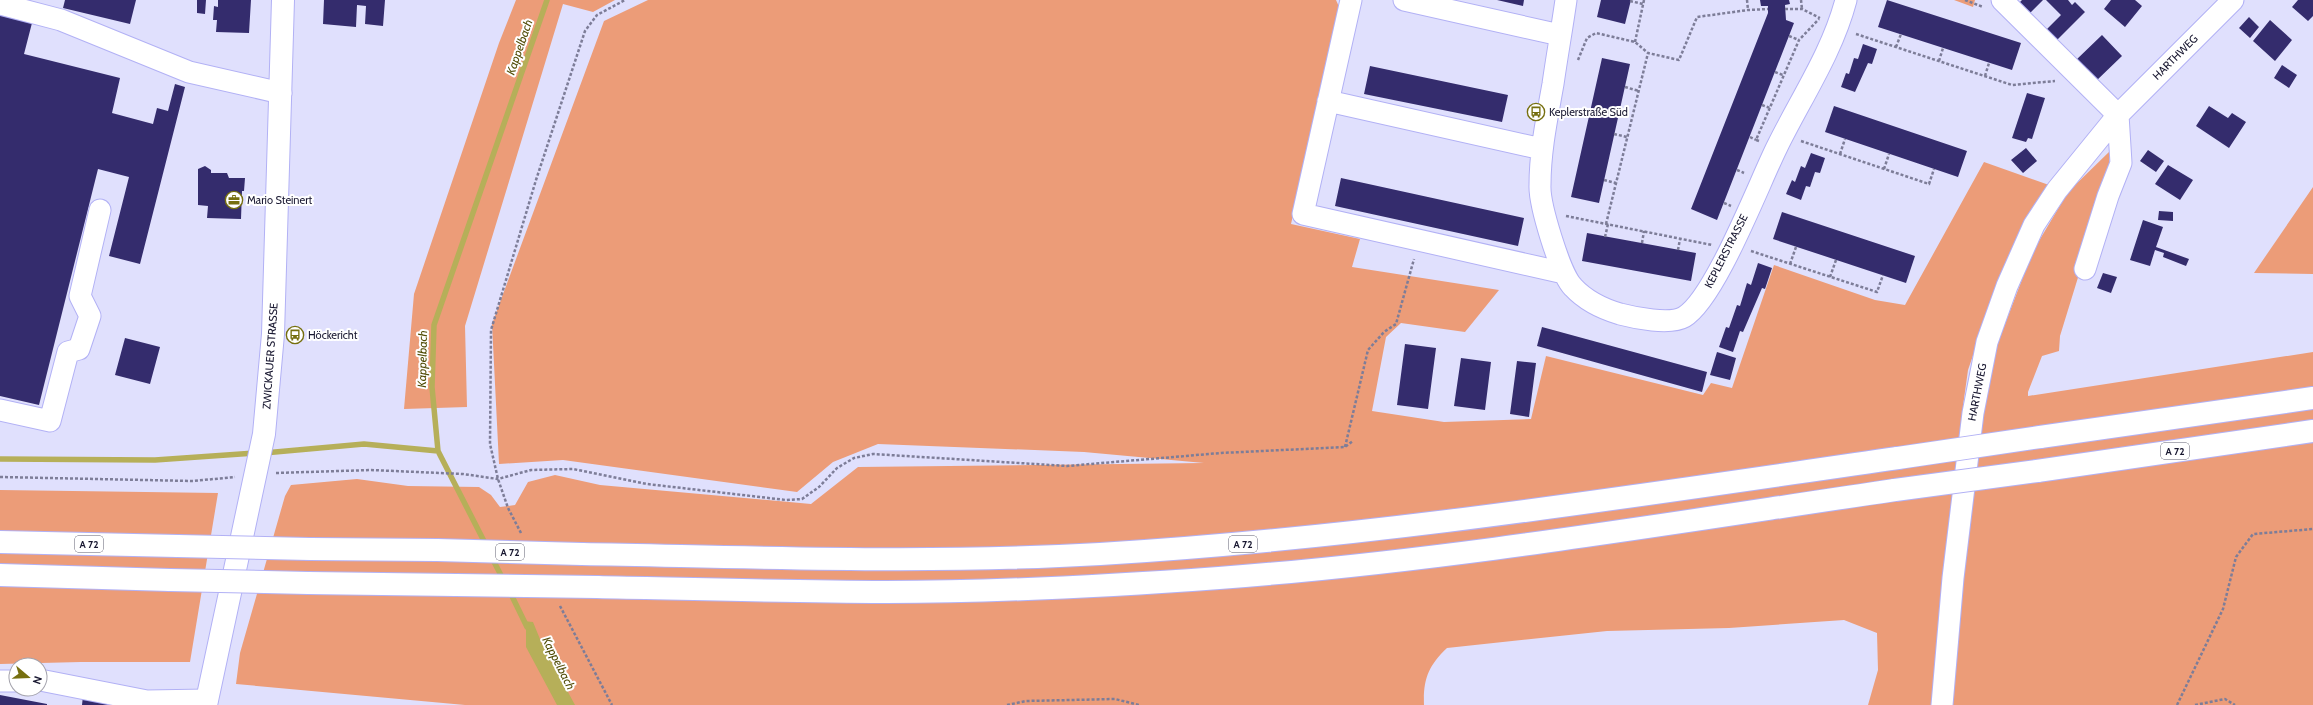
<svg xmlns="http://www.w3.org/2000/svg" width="2313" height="705" font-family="Cabin,sans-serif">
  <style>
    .green { fill: #ec9c78 }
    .water { fill: #b6af59 }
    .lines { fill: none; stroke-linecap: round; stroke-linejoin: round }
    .stream { stroke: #b6af59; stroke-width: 5.5 }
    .building { fill: #342c6d }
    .minor-casing { stroke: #b2b1f5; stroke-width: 23 }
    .major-casing { stroke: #b2b1f5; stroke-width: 24 }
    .highway-casing { stroke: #b2b1f5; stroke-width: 24 }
    .path { stroke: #7d7d98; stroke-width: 2.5; stroke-dasharray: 3 2; stroke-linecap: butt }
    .minor { stroke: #fff; stroke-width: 21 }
    .major { stroke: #fff; stroke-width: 22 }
    .highway { stroke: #fff; stroke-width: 22 }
    .highway-bridge-casing { stroke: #b2b1f5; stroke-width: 24; stroke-linecap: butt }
    .highway-bridge { stroke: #fff; stroke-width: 22 }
    .labels { text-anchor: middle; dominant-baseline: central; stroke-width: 4; stroke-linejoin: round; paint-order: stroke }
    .shield { fill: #fff; stroke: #5d5d6e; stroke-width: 1 }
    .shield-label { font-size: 10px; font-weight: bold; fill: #181730 }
    .street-label { font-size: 11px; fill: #181730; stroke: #fff }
    .poi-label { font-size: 11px; fill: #181730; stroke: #fff; text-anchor: start }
    .water-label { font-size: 12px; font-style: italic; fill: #514c06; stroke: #fff }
  </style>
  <rect width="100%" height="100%" fill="#e0e0fd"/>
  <!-- green -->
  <path class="green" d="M516,0h99l-22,12 -30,-8 -98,322 2,81 -63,2 10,-115 85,-251z
    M648,0h688l4,9 -49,215 69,15 -8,28 147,23 -34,42 -64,-9 -15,14 -14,74 72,11 87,-3 15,-63 157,39 8,-12 21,5 42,-123 101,35 30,5 79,-143 65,23 -55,109 -26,76 -5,36 22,-3 10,-53 38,-99 35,-59 42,-41 -2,29 -48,156 -1,15 -17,5 -14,36v4l285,-44v353h-445l10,-35 -1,-37 -33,-13 -115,8 -122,3 -160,17c-19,18 -24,32 -23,57h-959l-229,-21 4,-31 45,-157 6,-11 66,-6 51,7 71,1 12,8 9,12 15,-2 13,-23 27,-7 45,10 211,19 47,-37 346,-4 -120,-11 -206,-8 -45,18 -36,30 -234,-32 -64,4 -7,-140 112,-303z
    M1954,0h21l-2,7z
    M2313,187v87l-59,-1z
    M0,490l218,3 -28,169h-109l-81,2z"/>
  <!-- water -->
  <path class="water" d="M523,621l10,1 9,22 33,61h-18l-31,-58v-18z"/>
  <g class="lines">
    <!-- stream -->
    <path class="stream" d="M264,453l100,-9 74,7
      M0,459l155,1 100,-7
      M487,547l-49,-96 -6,-64 2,-62 113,-325
      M491,556l13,25
      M509,590l18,37"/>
  </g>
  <!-- building -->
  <path class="building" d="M65,0h71l-6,24 -67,-16z
    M197,0h9l-1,14 -8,-1z
    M218,0h33l-2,33 -33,-1 1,-12h-4l1,-14 4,1z
    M324,0h61l-2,26 -18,-2 1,-18 -9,-1 -1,22 -33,-3z
    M1497,0h27l-1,6z
    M1601,0h30l-6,24 -28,-7z
    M1760,0h29l1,4 -5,1 1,15 8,3 -77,197 -26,-11 77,-196v-7h-7z
    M1887,0l134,43 -9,27 -134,-43z
    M2022,0h21l-14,14 -10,-11z
    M2046,0h22l4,5 3,-3 10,10 -29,29 -10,-11 15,-15z
    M2111,0h24l7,6 -17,21 -21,-18z
    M2298,0h15v16l-5,5 -16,-14z
    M0,15l32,8 -8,31 96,24 -8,35 41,11 4,-16 11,3 7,-27 10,3 -45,177 -31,-8 20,-79 -31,-8 -59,236 -39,-9z
    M2249,17l10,10 -9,11 -11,-10z
    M2270,20l22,20 -17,21 -22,-20z
    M2102,35l20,21 -27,26 -20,-21z
    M1863,44l14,5 -5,15 -4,-1 -13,29 -14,-5 5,-14 3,1 5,-16 4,1z
    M1602,58l28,6 -31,139 -28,-6z
    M2282,65l15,10 -8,13 -15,-10z
    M1370,66l138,29 -6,27 -138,-28z
    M2027,93l18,5 -13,41 -4,-1 -2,4 -14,-4z
    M1834,106l133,45 -9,26 -133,-45z
    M2209,106l19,12 4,-5 14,9 -17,26 -33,-22z
    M2026,148l11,13 -14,12 -12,-13z
    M2148,150l16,11 -8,11 -16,-11z
    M1811,153l14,5 -5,15 -5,-1 -5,15 -4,-1 -5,14 -15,-6 6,-14 3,2 6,-16 4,2z
    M2168,165l25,15 -13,20 -25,-16z
    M205,166l6,4v3h16l2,5h16l-1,13h-2l-1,28 -34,-1 1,-12 -10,-1v-36z
    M1341,178l183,40 -6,28 -183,-40z
    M2159,211l14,1v9l-15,-1z
    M1782,212l133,44 -9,27 -133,-44z
    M2143,220l20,7 -7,20 33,12 -3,7 -23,-9 1,-4 -9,-3 -5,16 -20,-6z
    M1587,233l109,20 -5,28 -109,-20z
    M1758,263l14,5 -7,21 -3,-1 -19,44 -3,-1 -7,21 -14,-5 7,-20 3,1 8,-23 3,1 7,-23 4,2z
    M2103,273l14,4 -6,16 -14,-5z
    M1542,327l165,45 -5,20 -165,-46z
    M125,338l35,9 -10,37 -35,-9z
    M1405,344l31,4 -8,61 -31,-4z
    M1717,352l19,6 -6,22 -20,-5z
    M1461,358l30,4 -6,48 -31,-4z
    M1517,361l19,2 -7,54 -19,-3z
    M0,695l47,9v1h-47z
    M83,696l28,7 -1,2h-28z"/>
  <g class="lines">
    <defs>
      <path id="minor" d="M1351,0l-48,214 261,59
        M1404,0l156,35
        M1566,0c-4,28 -9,56 -13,84 -6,34 -13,67 -13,101 -1,19 20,89 33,102 12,13 30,22 47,27 15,4 50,11 64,3 31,-18 75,-134 93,-170 24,-49 55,-94 69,-147
        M2002,0l116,115 3,48 -13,33 -23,73
        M0,4l61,16 128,52 92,21
        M1328,101l214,48
        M0,410l50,11 18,-69 11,-3 11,-33 -10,-20 20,-86
        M40,680l107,21 60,-1
        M0,681h16
        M1942,705l11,-127 20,-165 14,-71 20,-56 27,-61 23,-35 61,-75 115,-115"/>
      <path id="major" d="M206,705l58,-271 9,-100 10,-334"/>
      <path id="highway" d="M2040,437l273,-39
        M2037,471l276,-40
        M0,542l178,4
        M310,549l127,1
        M582,554c173,3 346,10 518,0 268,-16 533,-58 798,-96
        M0,575l170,5
        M308,583l148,2
        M597,587c96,2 193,5 289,5 111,0 223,-6 333,-14 227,-17 452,-55 676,-88"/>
    </defs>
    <!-- minor casing -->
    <use href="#minor" class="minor-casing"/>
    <!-- major casing -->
    <use href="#major" class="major-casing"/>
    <!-- highway casing -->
    <use href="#highway" class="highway-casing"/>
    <!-- path -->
    <path class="path" d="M1747,0l1,10
      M1801,0l1,9
      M1965,0l18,7
      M1630,1l13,3
      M1785,9h17l18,9
      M1856,34l156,51 43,-4
      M1789,36l10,4
      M1635,42l9,-42
      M1896,47l5,-13
      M1578,60l9,-22 9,-5 39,9 13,11 31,7 18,-43 51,-7 20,-1
      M1939,61l4,-13
      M1775,72l8,3
      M1985,76l4,-13
      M1625,87l14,4
      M1762,105l8,3
      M1614,134l13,3
      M1750,137l6,3
      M1759,141l-3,-1 43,-100 20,-21
      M1801,141l128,43 5,-15
      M1840,154l5,-15
      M1884,169l5,-15
      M1737,170l7,3
      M1604,180l12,3
      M1724,203l7,3
      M1566,216l146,29
      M1606,224l42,-171
      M1605,237l3,-13
      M1642,243l2,-12
      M1678,250l2,-11
      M1751,251l126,41 6,-17
      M1790,264l6,-17
      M1830,277l6,-17
      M1345,447l23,-97 16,-18 12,-8 18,-65
      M276,473l95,-3 92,4 35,5 33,-9 42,-1 74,15 139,16 16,-1 17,-12 18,-19 17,-10 19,-4 194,12 154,-13 124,-6 8,-6
      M0,477l193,4 42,-4
      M521,533l-13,-25 -10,-29 -8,-35 1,-114 45,-150 49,-149 12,-16 28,-15
      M560,606l52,99
      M1007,705l19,-4 89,-2 24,6
      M2177,705l46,-96 13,-52 17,-23 60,-5
      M2195,705l30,-6 10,6"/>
    <!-- minor -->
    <use href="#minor" class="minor"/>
    <!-- major -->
    <use href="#major" class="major"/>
    <!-- highway -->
    <use href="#highway" class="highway"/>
    <defs>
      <path id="highway-bridge" d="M1898,458l142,-21
        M1895,490l142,-19
        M178,546l132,3
        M437,550l145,4
        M170,580l138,3
        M456,585l141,2"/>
    </defs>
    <!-- highway-bridge casing -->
    <use href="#highway-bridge" class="highway-bridge-casing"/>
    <!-- highway-bridge -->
    <use href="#highway-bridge" class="highway-bridge"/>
  </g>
  <!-- icons -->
  <defs>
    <symbol id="bus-ring" viewBox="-11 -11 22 22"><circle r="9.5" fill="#fff" stroke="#766f0f" stroke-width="1.5"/><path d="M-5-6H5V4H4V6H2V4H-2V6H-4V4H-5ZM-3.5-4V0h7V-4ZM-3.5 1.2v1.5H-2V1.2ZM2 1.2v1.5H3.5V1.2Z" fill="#766f0f"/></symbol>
    <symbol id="office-ring" viewBox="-11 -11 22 22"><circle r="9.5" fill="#fff" stroke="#766f0f" stroke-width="1.5"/><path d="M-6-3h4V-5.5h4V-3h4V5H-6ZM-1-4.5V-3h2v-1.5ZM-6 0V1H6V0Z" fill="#766f0f"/></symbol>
  </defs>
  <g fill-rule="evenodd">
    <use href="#bus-ring" x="1526" y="102" width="20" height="20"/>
    <use href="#office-ring" x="224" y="190" width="20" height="20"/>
    <use href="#bus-ring" x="285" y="325" width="20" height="20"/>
  </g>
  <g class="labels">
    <!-- shield labels -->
    <g class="shield">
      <rect x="2161" y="443" width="28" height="16" rx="3"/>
      <rect x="75" y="536" width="28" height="16" rx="3"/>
      <rect x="1229" y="536" width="28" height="16" rx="3"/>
      <rect x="496" y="544" width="28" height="16" rx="3"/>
    </g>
    <g class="shield-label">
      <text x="2175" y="451">A 72</text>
      <text x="89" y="544">A 72</text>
      <text x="1243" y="544">A 72</text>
      <text x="510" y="552">A 72</text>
    </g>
    <!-- street labels -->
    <g class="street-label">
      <text transform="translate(2175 57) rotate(-45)">HARTHWEG</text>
      <text transform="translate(1726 251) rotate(-63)">KEPLERSTRASSE</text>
      <text transform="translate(270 356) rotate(-86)">ZWICKAUER STRASSE</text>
      <text transform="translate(1977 392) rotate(-79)">HARTHWEG</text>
    </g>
    <!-- poi labels -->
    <g class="poi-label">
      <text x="1549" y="112">Keplerstraße Süd</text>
      <text x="247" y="200">Mario Steinert</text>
      <text x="308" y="335">Höckericht</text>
    </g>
    <!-- water labels -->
    <g class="water-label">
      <text transform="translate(519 47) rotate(-71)">Kappelbach</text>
      <text transform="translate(422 359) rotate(-89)">Kappelbach</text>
      <text transform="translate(559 663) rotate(63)">Kappelbach</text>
    </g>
  </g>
  <!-- north arrow -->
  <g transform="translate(28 677) rotate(109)"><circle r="19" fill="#ffffff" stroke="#a3a2ac"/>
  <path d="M0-3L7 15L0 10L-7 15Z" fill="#766f0f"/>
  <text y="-6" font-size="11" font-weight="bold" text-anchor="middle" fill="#181730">N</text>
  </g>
</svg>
